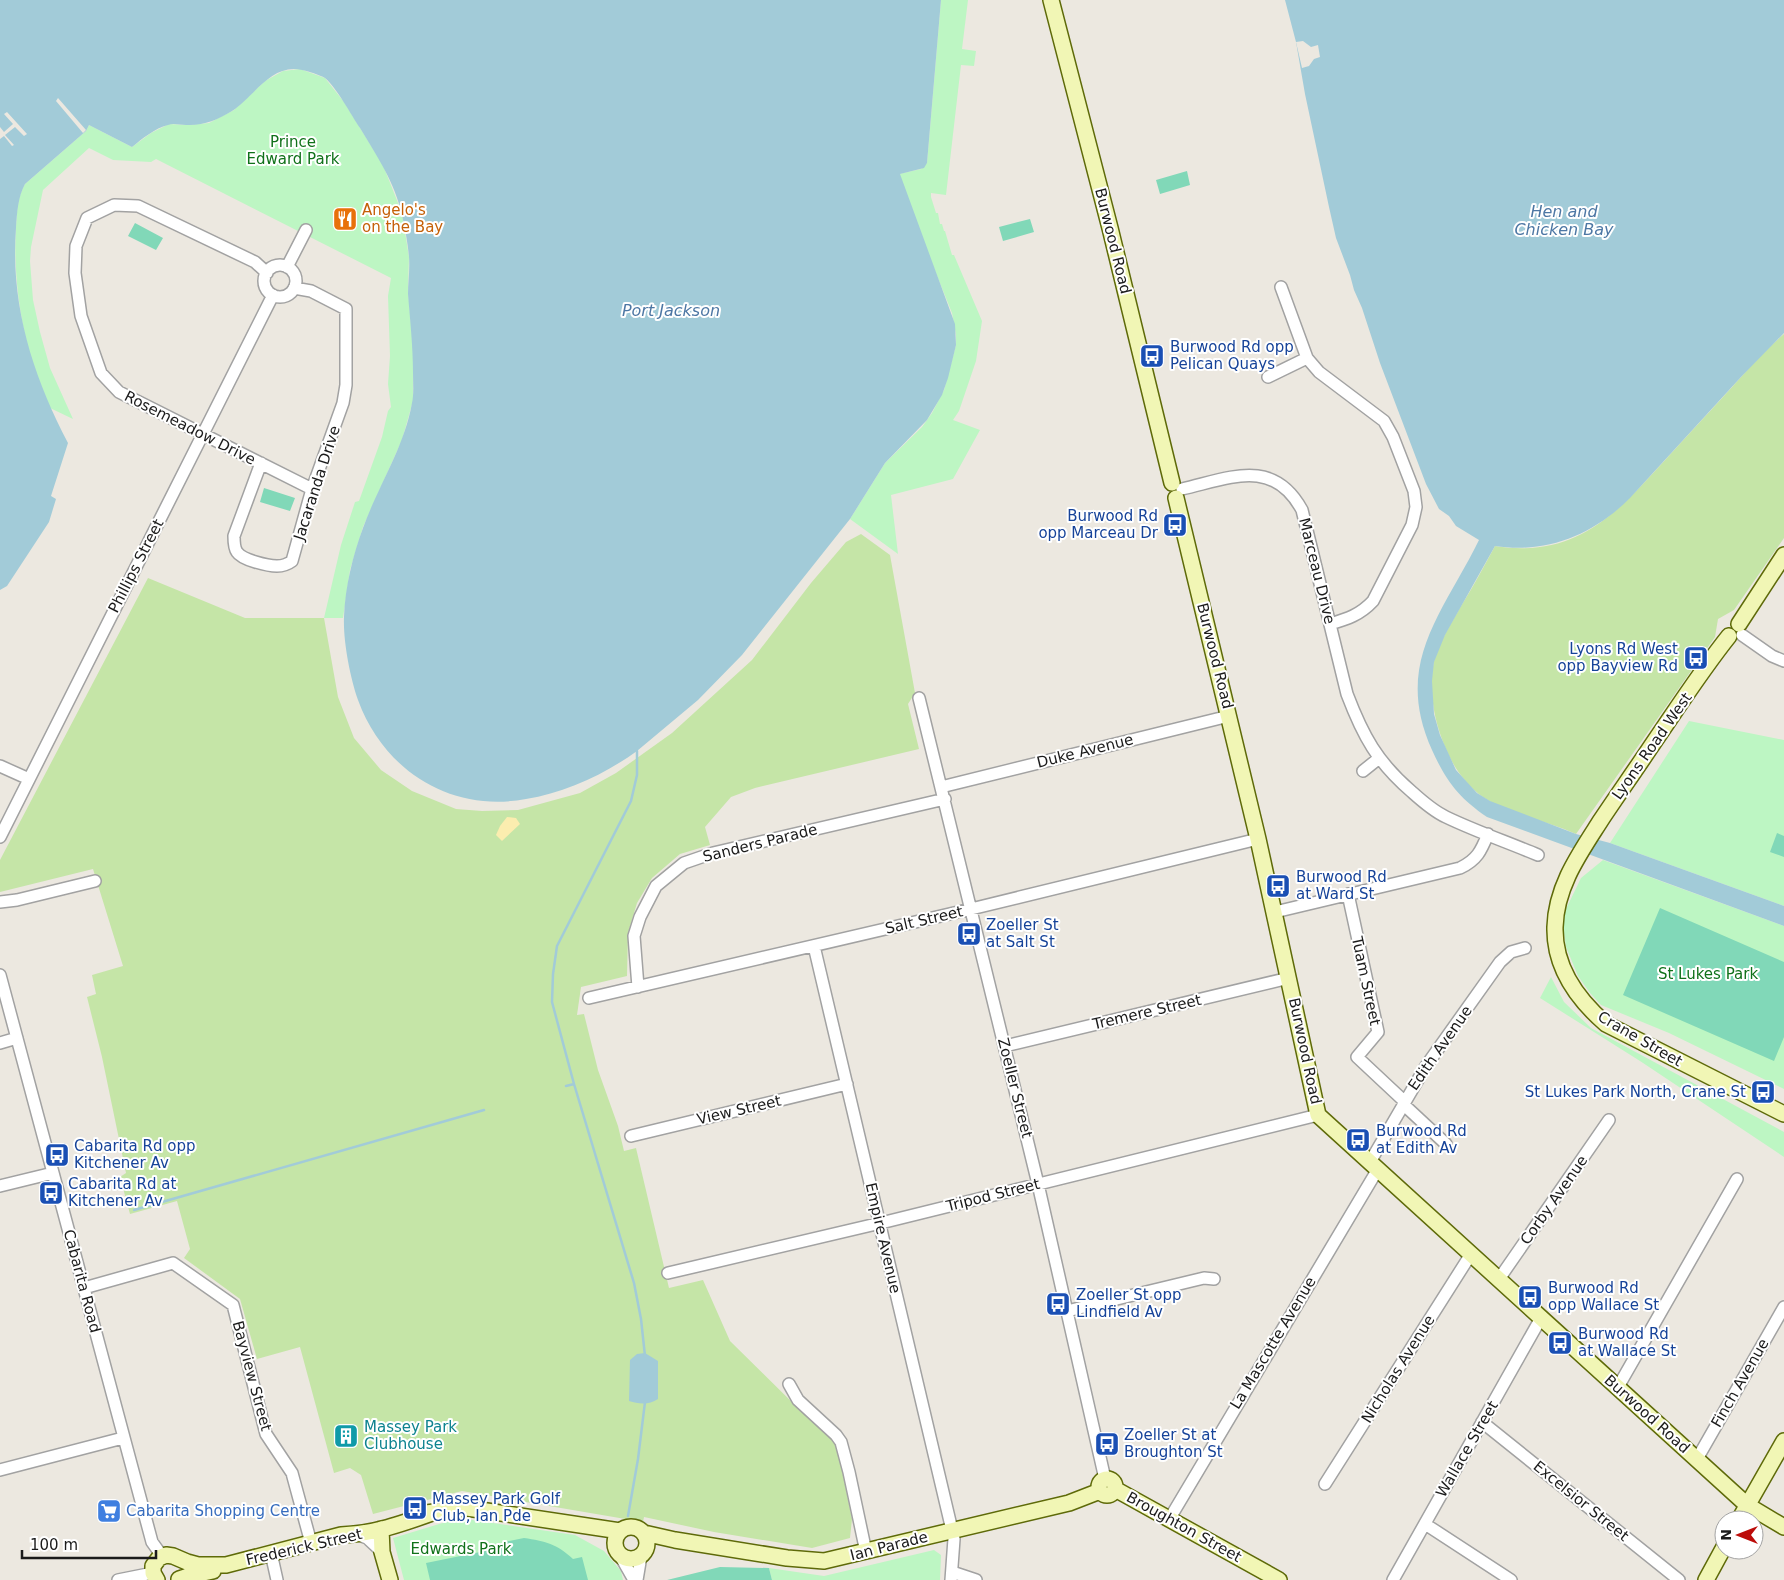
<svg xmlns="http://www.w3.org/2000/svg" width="1784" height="1580" font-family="'DejaVu Sans',sans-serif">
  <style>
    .grass { fill: #c5e5a7 }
    .sand { fill: #fbedaf }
    .park { fill: #bdf6c3 }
    .pitch { fill: #81d8b8 }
    .water { fill: #a2cbd8 }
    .pier { fill: #ece8e0 }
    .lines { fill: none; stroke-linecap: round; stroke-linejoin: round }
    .stream { stroke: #a2cbd8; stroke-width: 2.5 }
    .street-casing { stroke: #a2a2a2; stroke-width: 14 }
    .secondary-casing { stroke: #5e6a09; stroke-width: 18 }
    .street { stroke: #fff; stroke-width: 11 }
    .secondary { stroke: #f1f6b5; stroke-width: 15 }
    .labels { text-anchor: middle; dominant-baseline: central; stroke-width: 4; stroke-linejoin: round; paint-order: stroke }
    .park-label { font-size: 15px; fill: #10711a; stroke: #fff }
    .food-label { font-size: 15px; fill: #c56008; stroke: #fff; text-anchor: start }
    .street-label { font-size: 15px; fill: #1b1b1b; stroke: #fff }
    .transit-label { font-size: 15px; fill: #164399; stroke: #fff; text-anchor: start }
    .culture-label { font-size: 15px; fill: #0d838f; stroke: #fff; text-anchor: start }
    .shop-label { font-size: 15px; fill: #366cbe; stroke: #fff; text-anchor: start }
    .water-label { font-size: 16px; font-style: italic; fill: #4d77a4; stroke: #fff }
  </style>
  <rect width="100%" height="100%" fill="#ece8e0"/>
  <!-- grass -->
  <path class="grass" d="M1784,334v204l-50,72 -16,9 -3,18 -139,197c-27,-12 -58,-18 -85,-32 -22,-12 -37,-33 -46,-55 -11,-27 -17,-57 -11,-86 5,-19 17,-37 27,-55 12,-19 23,-40 34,-60 81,13 121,-32 171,-87 22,-24 45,-49 67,-73 16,-18 32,-36 51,-52z
    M861,534l29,21 25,138 -7,11 11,45 -164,39 -24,9 -26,30 5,18 -30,9 -28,24 -15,25 -9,30 -1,43 -46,11 -4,28 7,-1 14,56 20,56 6,25 12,-3 33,140 34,-8 27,61 77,76 29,24 16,78 -2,19 -38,10 -98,-16 -70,-15 -1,5 -181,-31 -89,23 -12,-39 -11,-7 -16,5 -34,-126 -43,12 -17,-60 -56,-41 6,-9 -13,-48 -47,13 -10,-37 6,-4 -24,-116 -15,-60 9,-3 -4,-19 31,-9 -30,-97 -93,23v-32l148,-282 97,40h79l14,79 16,41 27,32 31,21 44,18 26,2 36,-1 62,-17 36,-20 56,-40 80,-73 59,-77 35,-41z"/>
  <!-- sand -->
  <path class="sand" d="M507,817l9,1 4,6 -18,17 -6,-6 4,-9z"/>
  <!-- park -->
  <path class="park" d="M941,0h27l-6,49 14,2 -2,15 -13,-1 -15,130 -15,-2v4l5,16h2l2,11h2l2,7h1l7,24h2l28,66 -6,40 -17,50 -6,9 27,10 -27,49 -62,16 7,59 -48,-35 35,-56 37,-36 10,-14 12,-23 12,-45v-10l-4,-22 -27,-67 -26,-72 22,-5 6,-6z
    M300,69l25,9 19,24 39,63 19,48 7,44 -1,34 5,54v56l-11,39 -39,87 -13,43 -7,48h-19l17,-73 14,-43 4,-1 23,-64 6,-26 3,-4 -3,-23 2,-28 -2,-60 3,-18 -235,-119 -5,3 -38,-2 -24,-12 -46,42 -12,57 -1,14 3,39 7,32 10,36 23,51 -23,-11c-5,-14 -12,-28 -17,-43 -13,-40 -20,-95 -17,-137 1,-16 1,-30 9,-44l61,-53 3,-6 43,22 19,-14 18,-9 19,1 21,-2 25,-13 31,-29 18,-10z
    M1689,721l95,19v166l-174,-63z
    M1603,860l181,66v163l-115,-56 -68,-28 -11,-12 -12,-17 -12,-29 -3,-21 2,-15 16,-33z
    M1551,977l13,25 27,26 193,104v25l-144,-96 -100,-63z
    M459,1518l116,17 29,16 17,20 2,9h-219l-11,-42z
    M934,1550l7,5 -1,25h-168l-3,-12 55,8z"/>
  <!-- pitch -->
  <path class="pitch" d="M1187,171l3,14 -30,9 -4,-14z
    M1030,219l4,13 -31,9 -4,-14z
    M135,223l28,15 -7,12 -28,-14z
    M264,488l31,10 -5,13 -30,-9z
    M1777,833l7,3v21l-14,-5z
    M1660,908l124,54v75l-10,24 -151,-66z
    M524,1538c21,3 33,6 49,21l9,-2 6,23h-158l-4,-17 64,-13 14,-8z
    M720,1567l49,1 3,12h-105z"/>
  <!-- water -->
  <path class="water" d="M0,0h941l-14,163 -3,5 -24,6 55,150 1,21 -8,33 -6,17 -15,25 -42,43 -35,56 -108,136 -44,45 -61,51c-32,23 -72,42 -111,48 -75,14 -142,-28 -168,-99 -8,-23 -15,-59 -14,-83 1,-30 9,-62 19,-89 15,-42 41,-80 49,-125 2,-9 1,-20 1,-30 0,-27 -3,-53 -5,-79 0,-12 2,-24 1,-37 -1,-13 -4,-28 -7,-42 -7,-32 -25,-59 -42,-87 -9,-13 -23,-40 -35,-50 -5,-3 -17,-7 -23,-8 -31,-7 -48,27 -70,41 -15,9 -29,15 -46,14 -6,0 -13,-2 -18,0 -13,3 -26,14 -36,22l-43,-22 -3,6 -61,53c-7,13 -8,28 -9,44 -6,77 17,148 52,215l-17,53 5,3 -7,23 -42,64 -7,4z
    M1285,0h499v333l-43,44 -111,121c-37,37 -83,56 -135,48l-50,89 -11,27 -2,19 2,33 6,21 16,35 21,23 13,8 86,33 34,9 174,63v20l-297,-109c-28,-19 -41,-36 -55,-67 -39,-87 10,-135 47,-210l-23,-14 -7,-10 -10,-7 -13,-25 -46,-121 -18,-55 -8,-18 -4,-15 -14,-37 -7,-31 -24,-113 -9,-52z
    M645,1353l13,8v38c-9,6 -19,5 -29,2l1,-41 7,-6z"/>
  <!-- pier -->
  <path class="pier" d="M1303,41l8,6 7,-2 2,12 -6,2 -5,7 -7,2 -6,-26z
    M58,98l28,32 -3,3 -27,-32z
    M7,112l20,22 -3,2 -9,-9 -10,8 9,10 -2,1 -8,-10 -4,3v-12l4,5 9,-8 -9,-10z"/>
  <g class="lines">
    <!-- stream -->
    <path class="stream" d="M637,751v24l-6,26 -74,145 -4,28 -1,28 22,82 60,199 7,36 4,37
      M566,1086l8,-2
      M134,1210l350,-100
      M628,1516l10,-57 7,-57"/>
    <defs>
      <path id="street" d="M264 281a16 16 0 1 1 32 0a16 16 0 1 1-32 0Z
        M287,267l19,-37
        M267,273l-12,-11 -117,-56 -24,-1 -27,13 -11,28 -1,27 6,43 20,57 18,19 193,97
        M1281,287l26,71 12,14 65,49 9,16 21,54 2,16 -4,18 -39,76c-13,14 -26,18 -43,23
        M1268,377l39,-19
        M261,463l-27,73c0,5 0,12 3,16 5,8 31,14 40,14 6,0 11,-2 15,-5l20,-72 31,-86 3,-18v-76l-35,-18 -17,-3
        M1182,489c48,-11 91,-32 120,21l45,184c16,42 30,68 65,98 10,9 21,19 34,25 29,14 61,25 92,38
        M1742,635l30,21 12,5
        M919,698l119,486 67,295
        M0,766l29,13
        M1363,771l15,-12
        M941,787l288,-71
        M0,837l273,-542
        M1348,894l30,138 -21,25 47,44
        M0,902l17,-2 78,-19
        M1275,912l185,-44c17,-8 21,-17 28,-34
        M814,946l138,584 2,9 -3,41
        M0,975l152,567 10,14
        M638,987l-4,-51 6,-19 16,-31 28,-23 29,-10 232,-54
        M589,998l382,-89 287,-70
        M0,1043l17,-5
        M1005,1046l284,-68
        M1403,1104l43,40
        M631,1136l216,-52
        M1370,1162l56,-96 74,-104 11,-10 14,-4
        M0,1186l53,-13
        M668,1273l221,-52 429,-106
        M1499,1279l110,-159
        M84,1288l89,-25 60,42 33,129 26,39 19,70
        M1067,1311l137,-33 10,1
        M789,1384l9,16 38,35 5,7 8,30 17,80
        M1618,1387l119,-208
        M1482,1422l197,158
        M1697,1459l87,-152
        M0,1470l123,-32
        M1325,1484l146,-230
        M1170,1518l208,-349
        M1425,1524l86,56
        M359,1535l8,3 15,14
        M618,1552l16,28
        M271,1553l6,27
        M952,1572l24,8
        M118,1580l35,-7
        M637,1580l4,-24
        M1393,1580l148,-262"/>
      <path id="secondary" d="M1051,0l59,228 62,255
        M1176,498l82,341 60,276 429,390 37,22
        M1739,624l45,-69
        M1729,636c-28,35 -53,74 -79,112 -16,24 -33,48 -49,72 -21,33 -45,66 -46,107 -1,40 22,72 51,97l178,90
        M1099 1487a8 8 0 1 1 16 0a8 8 0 1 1-16 0Z
        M1115,1489l164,91
        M426,1513l41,-5 153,23
        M1739,1520l45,-79
        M615 1543a16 16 0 1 1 32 0a16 16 0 1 1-32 0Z
        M381,1529l1,23 8,28
        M644,1533l31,7 112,18 37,3 245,-58 31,-12
        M179,1579l9,-3 25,-5
        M157,1580l-4,-7v-7l6,-8 7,-3 7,1 14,6 11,3h28l115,-30c33,-1 63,-12 94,-23
        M1706,1580l18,-33"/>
    </defs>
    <!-- street casing -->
    <use href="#street" class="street-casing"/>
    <!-- secondary casing -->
    <use href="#secondary" class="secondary-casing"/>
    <!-- street -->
    <use href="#street" class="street"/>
    <!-- secondary -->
    <use href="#secondary" class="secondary"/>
  </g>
  <!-- icons -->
  <defs>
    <symbol id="restaurant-square" viewBox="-11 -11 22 22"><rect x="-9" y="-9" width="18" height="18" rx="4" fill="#e8710a" stroke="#fff"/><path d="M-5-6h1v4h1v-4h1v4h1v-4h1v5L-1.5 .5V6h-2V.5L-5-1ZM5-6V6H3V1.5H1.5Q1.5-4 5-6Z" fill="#fff"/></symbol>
    <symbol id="bus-square" viewBox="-11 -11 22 22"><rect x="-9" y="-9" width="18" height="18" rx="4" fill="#1a4fb4" stroke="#fff"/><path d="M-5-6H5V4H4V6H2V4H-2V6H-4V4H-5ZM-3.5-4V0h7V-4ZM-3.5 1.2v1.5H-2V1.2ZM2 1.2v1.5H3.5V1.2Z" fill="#fff"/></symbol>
    <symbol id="building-square" viewBox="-11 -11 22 22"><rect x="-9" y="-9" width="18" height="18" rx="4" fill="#0f9aa8" stroke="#fff"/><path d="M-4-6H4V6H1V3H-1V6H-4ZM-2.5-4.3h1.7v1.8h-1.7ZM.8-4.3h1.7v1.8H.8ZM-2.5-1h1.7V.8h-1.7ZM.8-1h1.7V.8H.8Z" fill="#fff"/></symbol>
    <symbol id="supermarket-square" viewBox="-11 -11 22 22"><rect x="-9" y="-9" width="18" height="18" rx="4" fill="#3f7fe0" stroke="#fff"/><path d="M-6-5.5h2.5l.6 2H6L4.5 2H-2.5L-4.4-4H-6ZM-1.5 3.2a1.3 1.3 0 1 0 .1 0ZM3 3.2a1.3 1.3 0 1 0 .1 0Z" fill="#fff"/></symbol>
  </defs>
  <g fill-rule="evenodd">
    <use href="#restaurant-square" x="331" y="205" width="28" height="28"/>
    <use href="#bus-square" x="1138" y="342" width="28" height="28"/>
    <use href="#bus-square" x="1161" y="511" width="28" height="28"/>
    <use href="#bus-square" x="1682" y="644" width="28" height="28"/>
    <use href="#bus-square" x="1264" y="872" width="28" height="28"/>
    <use href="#bus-square" x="955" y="920" width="28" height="28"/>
    <use href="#bus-square" x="1749" y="1078" width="28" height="28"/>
    <use href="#bus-square" x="1344" y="1126" width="28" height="28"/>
    <use href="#bus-square" x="43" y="1141" width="28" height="28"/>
    <use href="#bus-square" x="37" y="1179" width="28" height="28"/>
    <use href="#bus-square" x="1516" y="1283" width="28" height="28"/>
    <use href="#bus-square" x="1044" y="1290" width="28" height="28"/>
    <use href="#bus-square" x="1546" y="1329" width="28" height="28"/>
    <use href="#building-square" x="332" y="1422" width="28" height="28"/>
    <use href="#bus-square" x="1093" y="1430" width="28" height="28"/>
    <use href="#bus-square" x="401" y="1494" width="28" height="28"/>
    <use href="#supermarket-square" x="95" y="1497" width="28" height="28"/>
  </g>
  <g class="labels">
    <!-- park labels -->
    <g class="park-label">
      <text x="293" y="142">Prince<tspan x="293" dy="17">Edward Park</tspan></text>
      <text x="1708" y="974">St Lukes Park</text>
      <text x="461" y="1549">Edwards Park</text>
    </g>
    <!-- food labels -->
    <g class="food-label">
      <text x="362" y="210">Angelo's<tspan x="362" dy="17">on the Bay</tspan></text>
    </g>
    <!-- street labels -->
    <g class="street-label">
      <text transform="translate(1113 241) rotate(76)">Burwood Road</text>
      <text transform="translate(190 428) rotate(27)">Rosemeadow Drive</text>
      <text transform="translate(317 483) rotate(-72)">Jacaranda Drive</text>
      <text transform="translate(136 566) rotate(-63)">Phillips Street</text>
      <text transform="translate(1317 571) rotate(76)">Marceau Drive</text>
      <text transform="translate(1215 656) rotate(76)">Burwood Road</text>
      <text transform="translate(1652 746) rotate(-55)">Lyons Road West</text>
      <text transform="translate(1085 751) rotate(-14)">Duke Avenue</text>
      <text transform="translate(760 843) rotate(-14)">Sanders Parade</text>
      <text transform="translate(924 920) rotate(-13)">Salt Street</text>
      <text transform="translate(1366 981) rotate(78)">Tuam Street</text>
      <text transform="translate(1147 1012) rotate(-13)">Tremere Street</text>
      <text transform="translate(1640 1039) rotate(30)">Crane Street</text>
      <text transform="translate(1440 1048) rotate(-55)">Edith Avenue</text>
      <text transform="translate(1305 1051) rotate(78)">Burwood Road</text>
      <text transform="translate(1015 1088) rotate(76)">Zoeller Street</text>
      <text transform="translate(739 1110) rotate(-13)">View Street</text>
      <text transform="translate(993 1195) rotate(-14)">Tripod Street</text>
      <text transform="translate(1554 1200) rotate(-55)">Corby Avenue</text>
      <text transform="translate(883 1238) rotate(77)">Empire Avenue</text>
      <text transform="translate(82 1281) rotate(75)">Cabarita Road</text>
      <text transform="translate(1273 1343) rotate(-59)">La Mascotte Avenue</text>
      <text transform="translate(1398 1369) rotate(-58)">Nicholas Avenue</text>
      <text transform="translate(252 1376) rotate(75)">Bayview Street</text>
      <text transform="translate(1740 1383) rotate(-60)">Finch Avenue</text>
      <text transform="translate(1647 1414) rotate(42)">Burwood Road</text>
      <text transform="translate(1467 1449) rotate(-60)">Wallace Street</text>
      <text transform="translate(1581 1501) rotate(39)">Excelsior Street</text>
      <text transform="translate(1184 1527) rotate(29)">Broughton Street</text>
      <text transform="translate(889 1546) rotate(-14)">Ian Parade</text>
      <text transform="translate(304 1547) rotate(-13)">Frederick Street</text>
    </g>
    <!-- transit labels -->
    <g class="transit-label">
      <text x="1170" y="347">Burwood Rd opp<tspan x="1170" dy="17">Pelican Quays</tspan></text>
      <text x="1158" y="516" text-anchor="end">Burwood Rd<tspan x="1158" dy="17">opp Marceau Dr</tspan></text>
      <text x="1678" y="649" text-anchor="end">Lyons Rd West<tspan x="1678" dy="17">opp Bayview Rd</tspan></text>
      <text x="1296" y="877">Burwood Rd<tspan x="1296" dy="17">at Ward St</tspan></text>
      <text x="986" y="925">Zoeller St<tspan x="986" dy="17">at Salt St</tspan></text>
      <text x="1746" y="1092" text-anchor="end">St Lukes Park North, Crane St</text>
      <text x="1376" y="1131">Burwood Rd<tspan x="1376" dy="17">at Edith Av</tspan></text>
      <text x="74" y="1146">Cabarita Rd opp<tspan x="74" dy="17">Kitchener Av</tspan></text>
      <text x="68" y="1184">Cabarita Rd at<tspan x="68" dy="17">Kitchener Av</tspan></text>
      <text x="1548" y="1288">Burwood Rd<tspan x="1548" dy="17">opp Wallace St</tspan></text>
      <text x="1076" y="1295">Zoeller St opp<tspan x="1076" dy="17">Lindfield Av</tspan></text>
      <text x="1578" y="1334">Burwood Rd<tspan x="1578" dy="17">at Wallace St</tspan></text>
      <text x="1124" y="1435">Zoeller St at<tspan x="1124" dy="17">Broughton St</tspan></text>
      <text x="432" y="1499">Massey Park Golf<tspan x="432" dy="17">Club, Ian Pde</tspan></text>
    </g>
    <!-- culture labels -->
    <g class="culture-label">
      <text x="364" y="1427">Massey Park<tspan x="364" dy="17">Clubhouse</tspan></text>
    </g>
    <!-- shop labels -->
    <g class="shop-label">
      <text x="126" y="1511">Cabarita Shopping Centre</text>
    </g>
    <!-- water labels -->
    <g class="water-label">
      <text x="1564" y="211">Hen and<tspan x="1564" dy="18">Chicken Bay</tspan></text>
      <text x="671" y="310">Port Jackson</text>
    </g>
  </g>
  <!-- north arrow -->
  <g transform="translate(1739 1535) rotate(270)"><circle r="24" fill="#ffffff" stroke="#a4a4a4"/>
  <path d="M0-4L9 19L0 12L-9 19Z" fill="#bc0c09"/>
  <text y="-8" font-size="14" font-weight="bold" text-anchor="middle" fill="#1b1b1b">N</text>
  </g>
  <!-- scale -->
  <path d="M22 1550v8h134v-8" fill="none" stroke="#1b1b1b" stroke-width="2.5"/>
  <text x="30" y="1550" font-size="15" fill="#1b1b1b" stroke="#ffffff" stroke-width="4" paint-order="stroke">100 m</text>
</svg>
